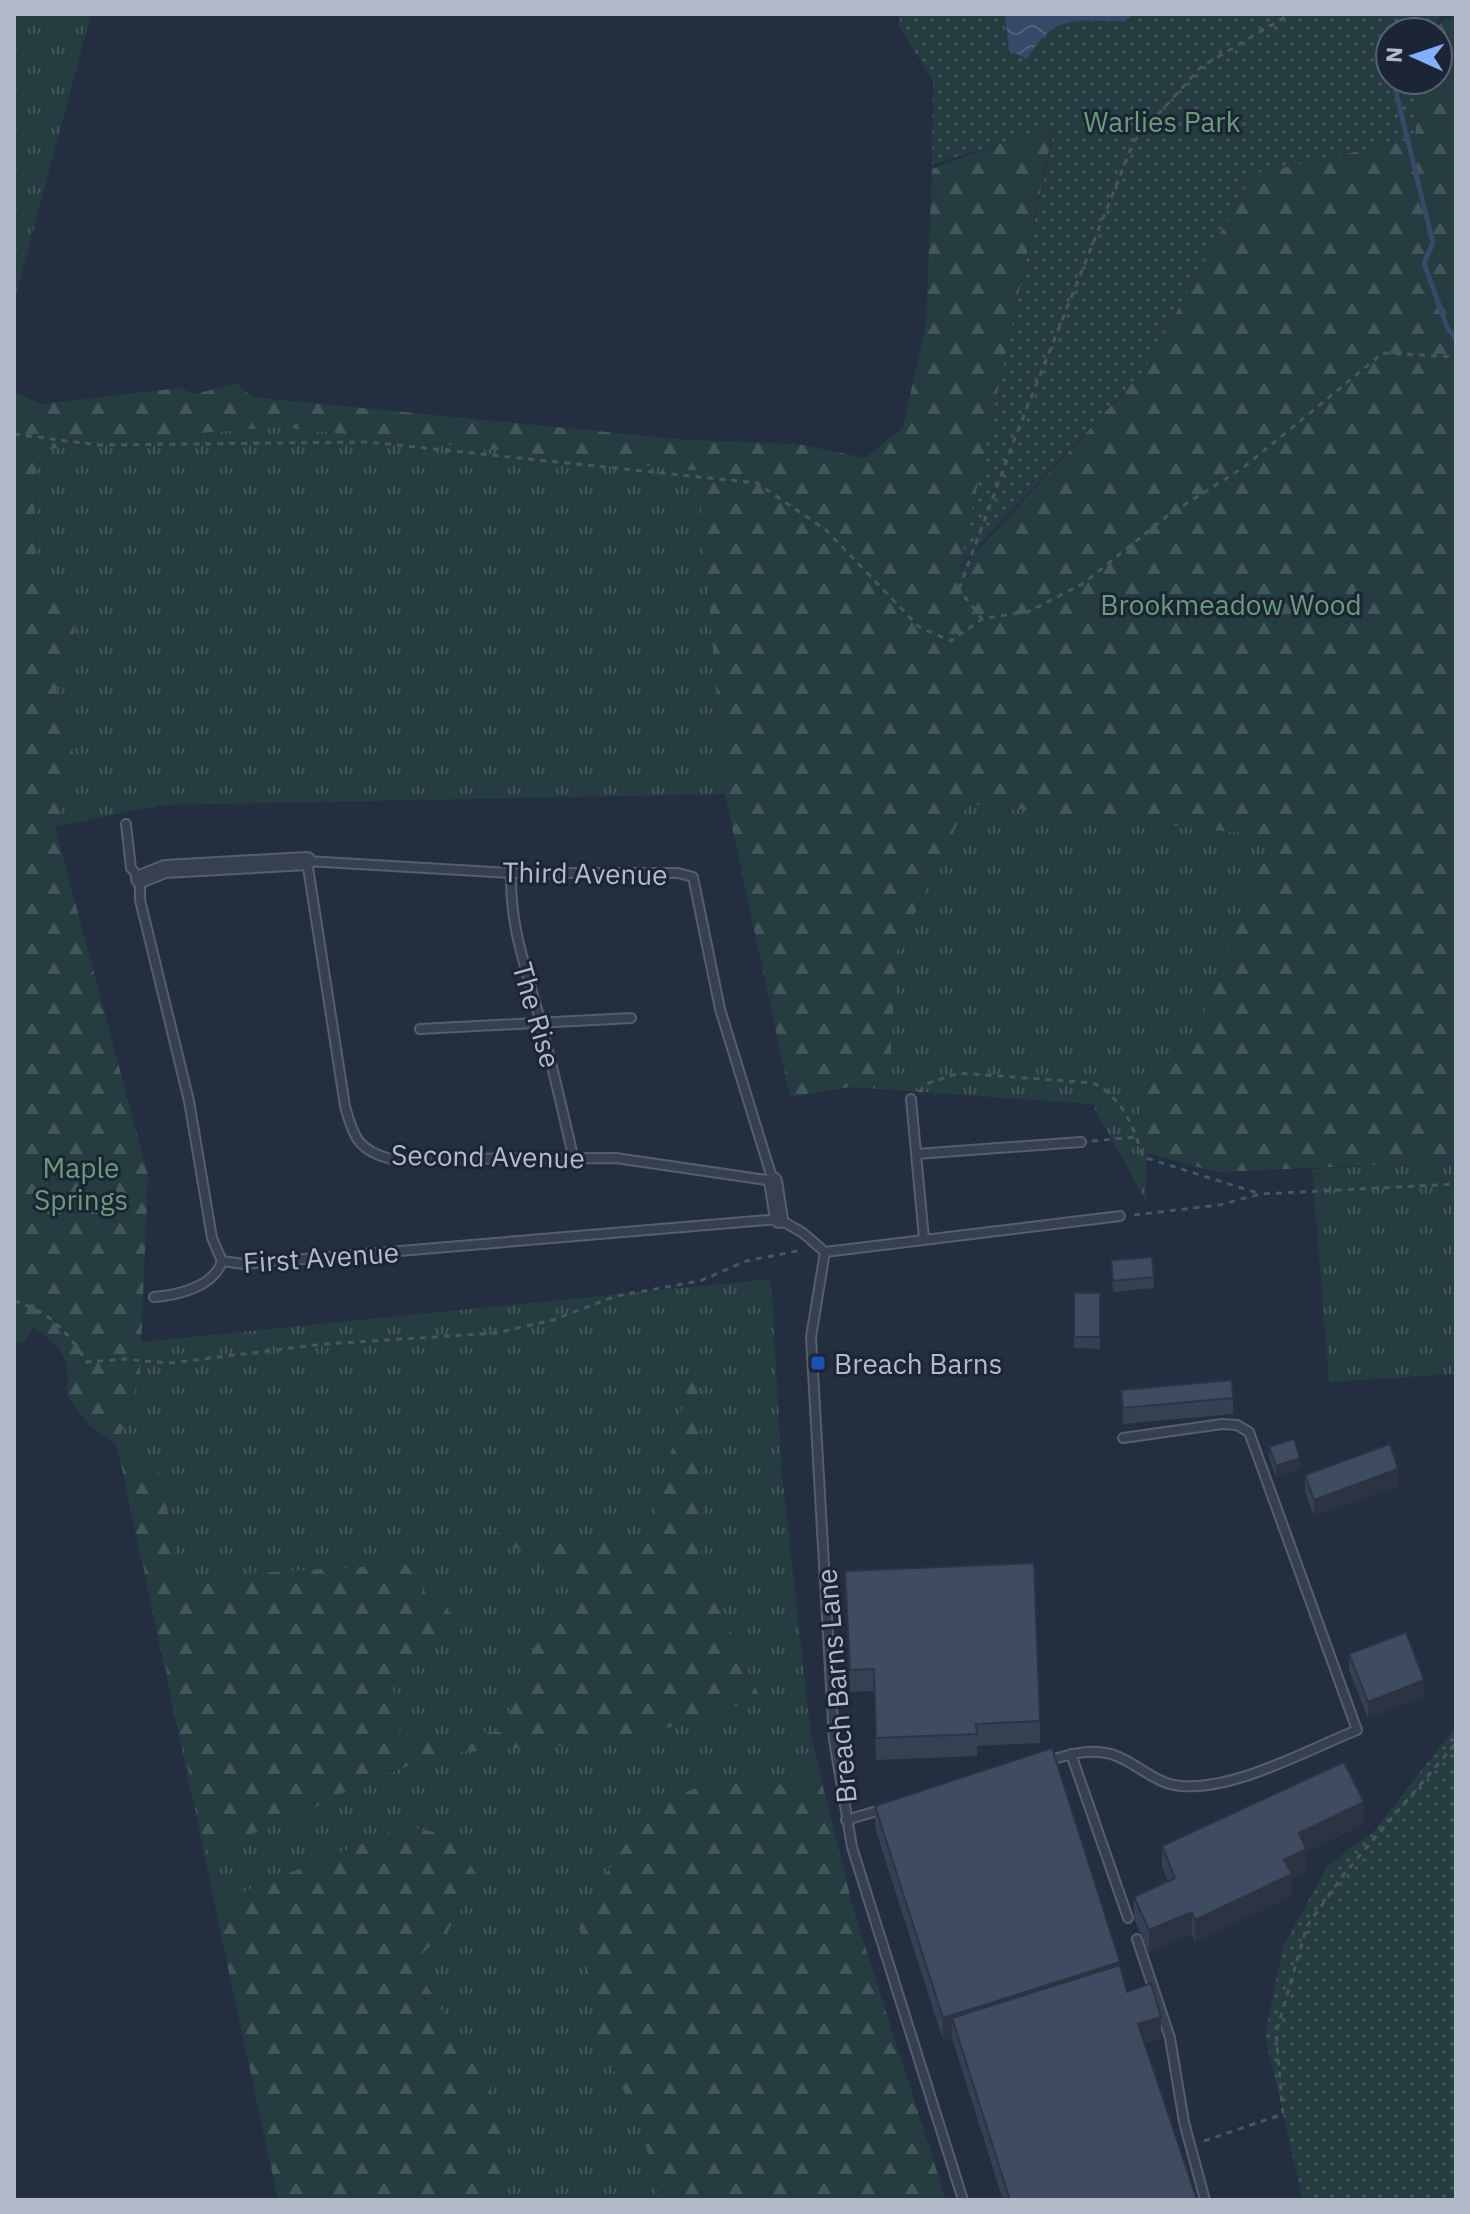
<svg xmlns="http://www.w3.org/2000/svg" width="1470" height="2214" font-family="'IBM Plex Sans',sans-serif">
  <style>
    .grass { fill: url(#grass-tufts) }
    .forest { fill: url(#forest-firs) }
    .park { fill: url(#park-dots) }
    .water { fill: url(#water-waves) }
    .lines { fill: none; stroke-linecap: round; stroke-linejoin: round }
    .stream { stroke: #374a6a; stroke-width: 5 }
    .lane-casing { stroke: #555e6d; stroke-width: 12 }
    .street-casing { stroke: #555e6d; stroke-width: 20 }
    .path { stroke: #43595e; stroke-width: 3; stroke-dasharray: 6 6; stroke-linecap: butt }
    .lane { stroke: #374050; stroke-width: 8 }
    .street { stroke: #374050; stroke-width: 16 }
    .wall { fill: #364053 }
    .shaded-wall { fill: #2c3443 }
    .building { fill: #3f4b60; stroke: #2c3443; stroke-width: 2 }
    .transit-dot { fill: #1a4fb4; stroke: #1c2535; stroke-width: 3 }
    .labels { text-anchor: middle; dominant-baseline: central; stroke-width: 6; stroke-linejoin: round; paint-order: stroke }
    .park-label { font-size: 28px; fill: #699d77; stroke: #1c2535 }
    .street-label { font-size: 28px; fill: #b3bbca; stroke: #1c2535 }
    .poi-label { font-size: 28px; fill: #b3bbca; stroke: #1c2535; text-anchor: start }
  </style>
  <defs>
    <pattern id="grass-tufts" width="24" height="20" patternUnits="userSpaceOnUse" patternTransform="scale(2)"><rect width="24" height="20" fill="#253c41"/><path d="M3 7l-1-3M5 7V3M7 7l1-3M15 17l-1-3M17 17v-4M19 17l1-3" fill="none" stroke="#42565b"/></pattern>
    <pattern id="forest-firs" width="22" height="20" patternUnits="userSpaceOnUse" patternTransform="scale(2)"><rect width="22" height="20" fill="#253c41"/><path d="M5 1l3.5 6h-7zM16 11l3.5 6h-7z" fill="#42565b"/></pattern>
    <pattern id="park-dots" width="8" height="8" patternUnits="userSpaceOnUse" patternTransform="scale(2)"><rect width="8" height="8" fill="#253c41"/><path d="M2 2h.1M6 6h.1" fill="none" stroke="#42565b" stroke-width="1.8" stroke-linecap="round"/></pattern>
    <pattern id="water-waves" width="16" height="10" patternUnits="userSpaceOnUse" patternTransform="scale(2)"><rect width="16" height="10" fill="#374a6a"/><path d="M0 5q4-4 8 0t8 0" fill="none" stroke="#52627e"/></pattern>
  </defs>
  <rect width="100%" height="100%" fill="#232e40"/>
  <!-- grass -->
  <path class="grass" d="M14,14h77l-77,289z
    M279,427l420,44 26,323 -563,11 -107,22c24,-65 24,-72 1,-138l17,-34 -11,-61 -26,-25 -2,-91 11,-28 39,-6 39,2 53,-11z
    M967,804l305,32 -70,183 -60,76 -2,37 7,21 -1,48 -54,-97 -242,-17 40,-14 6,-120z
    M1456,1162v212l-127,8 -17,-213z
    M771,1279l11,194 29,263 43,176 92,288h-668l-161,-754 23,-104z"/>
  <!-- forest -->
  <path class="forest" d="M1456,15v1147l-241,10 -68,-19 -7,-21 2,-37 60,-76 69,-183 -304,-32 -71,149 -6,120 -40,14 -60,10 -65,-303 -27,-323 -419,-44 -103,8 -53,11 -39,-2 -39,6 -11,28 2,91 40,33 -3,53 -17,34c23,66 23,73 -1,138l93,348 -8,200 -23,71 45,29 16,103 228,-14 19,29 42,33 -33,16 -41,46 8,51 106,-8 4,-28 26,-63 45,-40 -84,-67 150,8 48,-185 7,143 -2,65 59,134 -89,29 -75,16 -152,10 -79,29 -75,38 -84,30 -89,-404 -29,-22 -21,-28c3,-37 -2,-48 -34,-68l-10,15 -9,-2v-949l27,12 138,-16 17,6 40,-11 16,14 436,43 110,4 67,14 38,-31 23,-103 6,-155 123,-46 -95,446 184,-199 109,-196 161,-35 10,-59h14v-48h-4l9,-12z
    M730,1775l46,10 45,-6 33,133 92,288h-290l2,-8 -18,-68 -42,-87 -20,-121 74,-111z
    M406,1826l46,10 28,44 -35,55 -34,26 78,123 17,59 -7,57h-221l-63,-293 39,-20z"/>
  <!-- park -->
  <path class="park" d="M900,14h541l-9,18h-42v48h34l-10,59 -161,35 -109,196 -184,196 95,-439 -123,37 1,-83 -34,-55z
    M1456,1726v474h-153l-38,-165 18,-88 45,-82 46,-34z"/>
  <!-- water -->
  <path class="water" d="M1005,14h129l-9,7c-49,1 -69,-10 -98,38l-18,-9z"/>
  <g class="lines">
    <!-- stream -->
    <path class="stream" d="M1384,52l6,19
      M1393,80l40,163 -9,20 23,64 9,12"/>
    <defs>
      <path id="lane" d="M126,824l5,44 9,11v21l49,201 23,137 10,23 22,3 60,-5 475,-40 24,14 22,19
        M307,861l204,12h167l15,4 27,132 53,172 -157,-23 -225,1c-32,-8 -38,-22 -46,-53z
        M511,873c-1,57 16,97 30,151 12,44 22,88 32,132
        M420,1029l211,-11
        M911,1099l13,140
        M916,1154l165,-12
        M825,1252l-14,85 23,403 18,107 111,353
        M825,1252l295,-36
        M154,1297c24,-2 60,-10 68,-36
        M1071,1754l57,164
        M1047,1761c21,-6 44,-14 67,-6 23,8 41,29 67,31 55,4 124,-35 176,-56l-108,-298 -12,-7 -15,-1 -99,14
        M846,1820l38,-11
        M1137,1939l33,99 14,84 21,78"/>
      <path id="street" d="M140,879l25,-10 142,-8
        M773,1181l6,38"/>
    </defs>
    <!-- lane casing -->
    <use href="#lane" class="lane-casing"/>
    <!-- street casing -->
    <use href="#street" class="street-casing"/>
    <!-- path -->
    <path class="path" d="M14,434l85,11 269,-3 389,41 69,47 93,97 32,14 31,-22 48,-8 54,-28 83,-67 77,-49 139,-114 73,4
      M957,587l25,32
      M959,589l57,-154 118,-294 67,-74 89,-53
      M919,1092l7,-8 33,-11 134,10c30,15 40,43 50,74l118,37
      M1092,1141l44,-4
      M1134,1215l85,-10 42,-11 195,-10
      M14,1301c35,10 54,31 73,61l36,-3 47,4 155,-19 171,-11 57,-13 63,-24 84,-15 46,-20 56,-11
      M1204,2141l79,-27 -7,-81 31,-107 37,-52 112,-131"/>
    <!-- lane -->
    <use href="#lane" class="lane"/>
    <!-- street -->
    <use href="#street" class="street"/>
  </g>
  <!-- wall -->
  <path class="wall" d="M1111,1260l43,17v11l-41,4z
    M1074,1293h26v56l-26,-1z
    M1121,1390l112,8v16l-110,10z
    M1269,1447l31,22 -24,8 -7,-19z
    M1305,1475l93,11 -84,30 -9,-24z
    M845,1571l195,150v22l-63,3v10l-101,4 -2,-69 -24,1z
    M1349,1654l75,43 -56,21 -19,-48z
    M875,1806l245,159 7,27 34,46 -16,6 52,156h-194l-51,-162 -9,2 -68,-212z
    M1364,1824l-58,28v19l-14,7v18l-97,46 -3,-8 -43,18 -15,-33v-22l34,-16 -6,-14v-21z"/>
  <!-- shaded-wall -->
  <path class="shaded-wall" d="M1300,1458v11l-24,8v-11z
    M1398,1469v17l-84,30v-16z
    M1424,1680v17l-56,21v-16z
    M1364,1802v22l-58,28v19l-14,7v18l-97,46v-22l89,-60 15,-27z
    M1192,1912v22l-43,18v-22z
    M1120,1962v22l-168,34v20l-9,2v-22z
    M1161,2017v21l-23,8v-22z"/>
  <!-- building -->
  <path class="building" d="M1152,1257l2,20 -41,4 -2,-21z
    M1074,1293h26v44h-26z
    M1232,1380l1,18 -110,10 -2,-18z
    M1294,1439l6,19 -24,8 -7,-19z
    M1390,1444l8,25 -84,31 -9,-25z
    M1034,1563l6,158 -64,3 1,10 -101,4 -2,-69 -24,1 -5,-99z
    M1406,1632l18,48 -56,22 -19,-48z
    M1052,1748l68,214 -177,56 -68,-212z
    M1344,1762l20,40 -65,31 7,16 -22,11 8,14 -97,46 -3,-8 -43,18 -15,-33 41,-19 -13,-32z
    M1120,1965l7,27 24,-9 10,34 -23,7 59,176h-187l-58,-182z"/>
  <!-- markers -->
  <rect class="transit-dot" x="810" y="1355" width="16" height="16" rx="4"/>
  <g class="labels">
    <!-- park labels -->
    <g class="park-label">
      <text x="1162" y="121">Warlies Park</text>
      <text x="1231" y="604">Brookmeadow Wood</text>
      <text x="81" y="1167">Maple<tspan x="81" dy="32">Springs</tspan></text>
    </g>
    <!-- street labels -->
    <g class="street-label">
      <text transform="translate(585 873) rotate(1)">Third Avenue</text>
      <text transform="translate(537 1015) rotate(74)">The Rise</text>
      <text transform="translate(488 1156) rotate(1)">Second Avenue</text>
      <text transform="translate(321 1257) rotate(-4)">First Avenue</text>
      <text transform="translate(836 1686) rotate(-95)">Breach Barns Lane</text>
    </g>
    <!-- poi labels -->
    <g class="poi-label">
      <text x="834" y="1363">Breach Barns</text>
    </g>
  </g>
  <!-- border -->
  <rect width="1470" height="2214" fill="none" stroke="#b3bbca" stroke-width="32"/>
  <!-- north arrow -->
  <g transform="translate(1414 56) rotate(273)"><circle r="38" fill="#1c2535" stroke="#586171" stroke-width="2"/>
  <path d="M0-6L14 30L0 20L-14 30Z" fill="#85aefe"/>
  <text y="-12" font-size="22" font-weight="bold" text-anchor="middle" fill="#b3bbca">N</text>
  </g>
</svg>
